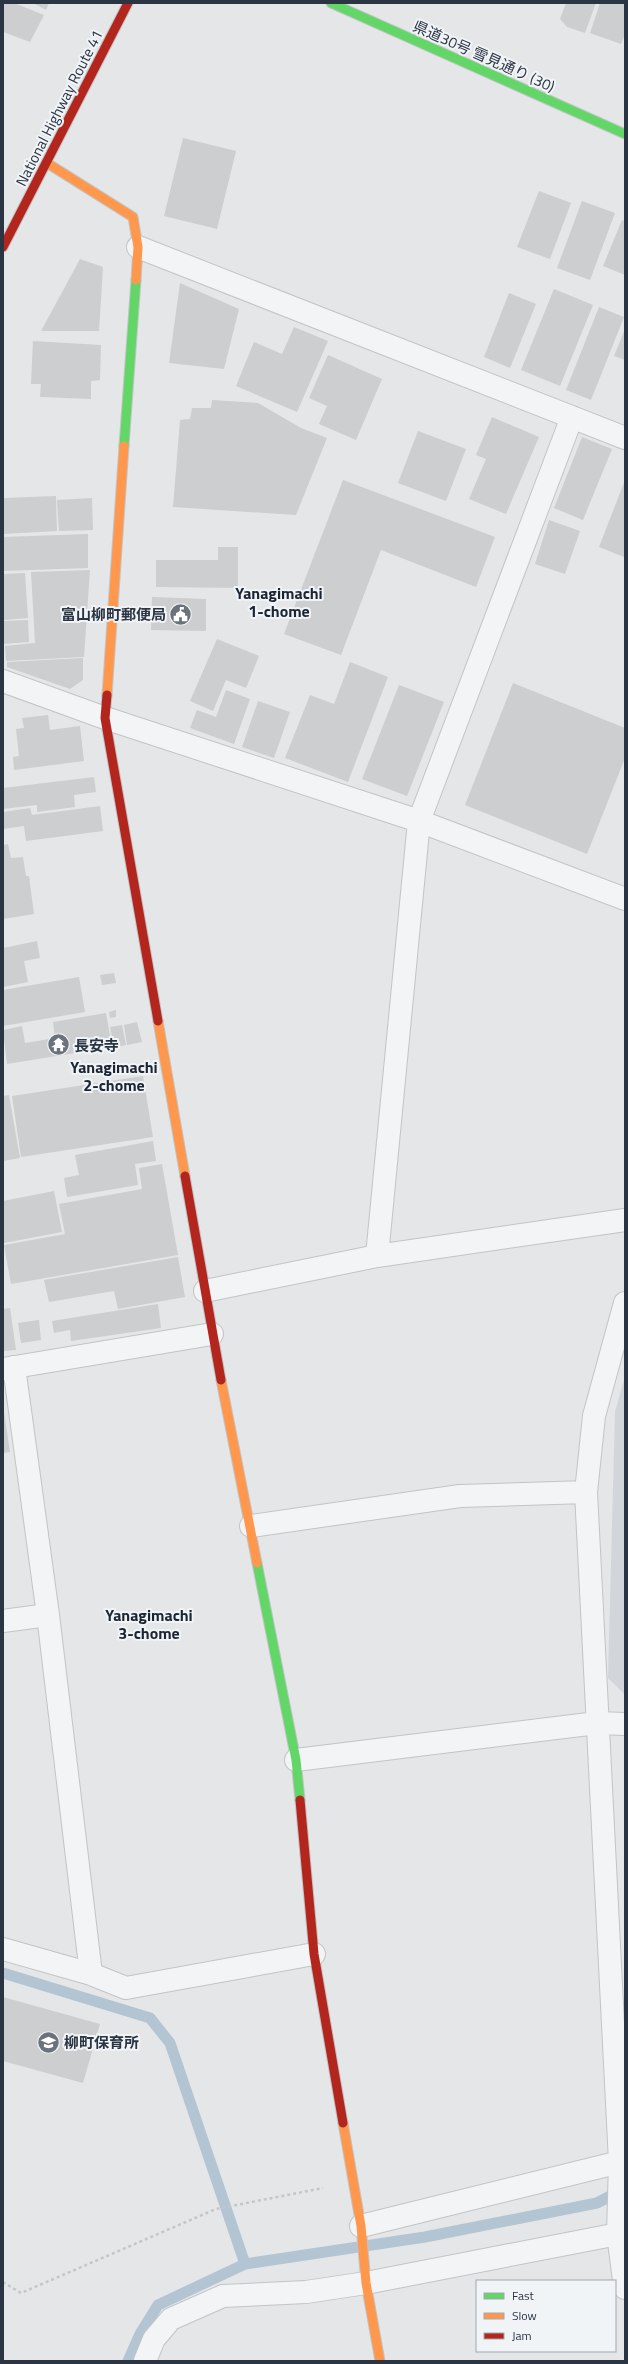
<svg xmlns="http://www.w3.org/2000/svg" width="628" height="2364" font-family="'Titillium Web','Noto Sans JP',sans-serif">
  <style>
    .built { fill: #d2d6db }
    .lines { fill: none; stroke-linecap: round; stroke-linejoin: round }
    .stream { stroke: #b3c4d2; stroke-width: 11 }
    .building { fill: #ccced0 }
    .street-casing { stroke: #c2c4c6; stroke-width: 24 }
    .fast-casing { stroke: #c2c4c6; stroke-width: 11 }
    .slow-casing { stroke: #c2c4c6; stroke-width: 11 }
    .jam-casing { stroke: #c2c4c6; stroke-width: 11 }
    .path { stroke: #c4c7ca; stroke-width: 2.5; stroke-dasharray: 3 3; stroke-linecap: butt }
    .street { stroke: #f2f4f5; stroke-width: 22 }
    .fast { stroke: #63d668; stroke-width: 9 }
    .slow { stroke: #ff974d; stroke-width: 9 }
    .jam { stroke: #b3261e; stroke-width: 9 }
    .labels { text-anchor: middle; dominant-baseline: central; stroke-width: 4; stroke-linejoin: round; paint-order: stroke }
    .street-label { font-size: 15px; fill: #2a3442; stroke: #f1f4f7 }
    .poi-label { font-size: 15px; font-weight: bold; fill: #2a3442; stroke: #f1f4f7; text-anchor: start }
    .neighbourhood-label { font-size: 16px; font-weight: bold; fill: #1c2533; stroke: #f1f4f7 }
  </style>
  <rect width="100%" height="100%" fill="#e4e6e8"/>
  <!-- built -->
  <path class="built" d="M625,1376v319l-17,-17 7,-266z"/>
  <g class="lines">
    <!-- stream -->
    <path class="stream" d="M3,1973l147,45 20,25 75,221
      M128,2361l12,-27 18,-29 87,-41 180,-27 172,-34 23,-12"/>
  </g>
  <!-- building -->
  <path class="building" d="M3,3h11l30,12 -14,27 -27,-10z
    M33,3h16l-3,7z
    M566,3h30l-11,30 -18,-6 -7,-8z
    M600,3h25v31l-4,10 -31,-11z
    M183,138l53,13 -19,78 -53,-13z
    M539,191l32,12 -21,56 -33,-12z
    M582,201l33,12 -25,67 -33,-12z
    M622,220l3,1v54l-22,-9z
    M80,259l23,8 -4,64h-58z
    M180,283l59,26 -15,60 -55,-6z
    M554,289l39,16 -33,81 -39,-16z
    M509,293l27,11 -26,64 -26,-11z
    M599,307l25,10 -33,83 -25,-10z
    M294,327l34,14 -31,71 -61,-26 18,-44 28,12z
    M625,329v31l-11,-4z
    M33,341l68,4 -1,35 -9,1v18l-51,-2 1,-13h-10z
    M328,355l54,24 -26,61 -37,-16 8,-18 -18,-8z
    M212,400l46,3 43,25 26,10 -31,77 -123,-8 7,-87 10,-1 2,-11h19z
    M492,417l47,20 -33,77 -37,-15 17,-40 -10,-4z
    M418,431l48,18 -20,52 -48,-18z
    M582,437l30,12 -29,71 -29,-12z
    M343,480l152,57 -19,50 -95,-37 -40,105 -57,-21z
    M625,480v74l-1,3 -25,-10z
    M56,496l1,35 -54,3v-36z
    M92,498l1,32 -34,1 -2,-31z
    M549,520l31,11 -15,43 -30,-10z
    M88,534v34l-85,3v-34z
    M218,547h20v41l-82,-1v-27h62z
    M90,570l-6,87 -78,4 -1,-15 30,-3 -4,-71z
    M25,573l3,45 -25,2v-46z
    M152,597l54,2v32l-55,-1z
    M28,620l1,22 -26,2v-23z
    M217,639l42,17 -13,32 -20,-8 -13,31 -23,-10z
    M83,658v22l-13,9 -63,-22v-5z
    M350,662l38,15 -40,105 -63,-24 25,-63 24,9z
    M513,683l112,45v30l-38,96 -122,-49z
    M399,685l45,17 -37,94 -45,-17z
    M226,690l24,9 -16,45 -44,-16 7,-18 19,7z
    M258,701l32,11 -16,46 -32,-11z
    M48,715l2,15 30,-4 4,35 -70,9 -1,-13 6,-1 -3,-27 8,-1 -2,-10z
    M94,777l2,15 -22,3 1,12 -38,5v-7l-34,4v-21z
    M100,806l3,25 -77,10 -2,-15 -21,3v-17l27,-4 2,7z
    M8,844l3,14 12,-1 3,19h3l5,38 -31,5v-74z
    M37,941l3,17 -16,3 4,21 -25,5v-39z
    M114,973l2,10 -14,2 -2,-10z
    M79,977l6,35 -82,14v-36z
    M116,1010v7l-6,1 -1,-6z
    M106,1013l6,34 -105,17 -4,-34 19,-4 3,17 30,-5 -2,-16z
    M137,1022l5,20 -15,3 -3,-20z
    M122,1025l4,20 -12,2 -4,-20z
    M143,1076l10,61 -132,20 -9,-61z
    M9,1095l11,63 -17,3v-65z
    M153,1141l3,20 -21,3 3,21 -71,12 -3,-19 15,-3 -4,-20z
    M162,1164l16,91 -167,29 -7,-39 61,-11 -6,-30 83,-15 -3,-21z
    M54,1191l8,41 -58,11 -1,-42z
    M178,1257l7,40 -67,12 -4,-18 -65,11 -5,-22z
    M158,1304l3,24 -90,13 -1,-11 -16,3 -2,-12z
    M10,1308l6,42 -13,1v-42z
    M39,1320l2,20 -20,3 -3,-20z
    M3,1405l7,47 -7,1z
    M3,1997l97,27 -17,59 -80,-22z"/>
  <g class="lines">
    <defs>
      <path id="street" d="M138,247l487,191
        M3,681l102,37 314,103 206,78
        M377,1256l42,-435 153,-404
        M205,1291l172,-35 248,-36
        M625,1303l-31,113 -8,76 34,670 -2,72 7,54
        M14,1367l34,248 43,359
        M3,1369l209,-35
        M251,1526l209,-30 126,-4
        M3,1621l45,-6
        M296,1760l301,-37 28,1
        M3,1949l88,25 35,14 188,-34
        M361,2226l259,-64 5,-3
        M145,2361l9,-22 17,-20 52,-23 83,-4 60,-9 252,-49 7,-5"/>
      <path id="fast" d="M331,3l294,131
        M124,446l12,-166
        M257,1563l39,197 4,40"/>
      <path id="slow" d="M47,163l86,54 5,30 -2,33
        M107,695l17,-249
        M158,1021l27,155
        M221,1380l36,183
        M343,2123l18,103 5,57 14,78"/>
      <path id="jam" d="M3,247l125,-244
        M107,695l-2,23 53,303
        M185,1176l36,204
        M300,1800l14,154 29,169"/>
    </defs>
    <!-- street casing -->
    <use href="#street" class="street-casing"/>
    <!-- fast casing -->
    <use href="#fast" class="fast-casing"/>
    <!-- slow casing -->
    <use href="#slow" class="slow-casing"/>
    <!-- jam casing -->
    <use href="#jam" class="jam-casing"/>
    <!-- path -->
    <path class="path" d="M3,2282l18,11 195,-84 107,-21"/>
    <!-- street -->
    <use href="#street" class="street"/>
    <!-- fast -->
    <use href="#fast" class="fast"/>
    <!-- slow -->
    <use href="#slow" class="slow"/>
    <!-- jam -->
    <use href="#jam" class="jam"/>
  </g>
  <!-- icons -->
  <defs>
    <symbol id="civic-disc" viewBox="-11 -11 22 22"><circle r="9.5" fill="#6b727c" stroke="#f1f4f7"/><path d="M-.6-6.5H3V-4.5H.6V-3L4-1V1h2V6H-6V1h2V-1L-.6-3ZM-1.2 2.5V6h2.4V2.5Z" fill="#fff"/></symbol>
    <symbol id="temple-disc" viewBox="-11 -11 22 22"><circle r="9.5" fill="#6b727c" stroke="#f1f4f7"/><path d="M0-6L5-2H3V0L6.5 2.5H4V6H1.5V3h-3V6H-4V2.5H-6.5L-3 0V-2H-5Z" fill="#fff"/></symbol>
    <symbol id="school-disc" viewBox="-11 -11 22 22"><circle r="9.5" fill="#6b727c" stroke="#f1f4f7"/><path d="M0-5L7-2L0 1L-7-2ZM-4 1L0 2.5L4 1V4Q0 6-4 4Z" fill="#fff"/></symbol>
  </defs>
  <g fill-rule="evenodd">
    <use href="#civic-disc" x="168" y="602" width="25" height="25"/>
    <use href="#temple-disc" x="46" y="1032" width="25" height="25"/>
    <use href="#school-disc" x="36" y="2030" width="25" height="25"/>
  </g>
  <g class="labels">
    <!-- street labels -->
    <g class="street-label">
      <text transform="translate(484 56) rotate(24)">県道30号 雪見通り (30)</text>
      <text transform="translate(59 108) rotate(-63)">National Highway Route 41</text>
    </g>
    <!-- poi labels -->
    <g class="poi-label">
      <text x="166" y="614" text-anchor="end">富山柳町郵便局</text>
      <text x="74" y="1045">長安寺</text>
      <text x="64" y="2042">柳町保育所</text>
    </g>
    <!-- neighbourhood labels -->
    <g class="neighbourhood-label">
      <text x="279" y="593">Yanagimachi<tspan x="279" dy="18">1-chome</tspan></text>
      <text x="114" y="1067">Yanagimachi<tspan x="114" dy="18">2-chome</tspan></text>
      <text x="149" y="1615">Yanagimachi<tspan x="149" dy="18">3-chome</tspan></text>
    </g>
  </g>
  <!-- border -->
  <rect width="628" height="2364" fill="none" stroke="#2a3442" stroke-width="8"/>
  <!-- legend -->
  <rect x="476" y="2280" width="140" height="72" fill="#f1f4f7" stroke="#a1a7af"/>
  <rect x="484" y="2293" width="20" height="6" fill="#63d668" stroke="#a1a7af"/>
  <text x="512" y="2300" font-size="12" fill="#2a3442">Fast</text>
  <rect x="484" y="2313" width="20" height="6" fill="#ff974d" stroke="#a1a7af"/>
  <text x="512" y="2320" font-size="12" fill="#2a3442">Slow</text>
  <rect x="484" y="2333" width="20" height="6" fill="#b3261e" stroke="#a1a7af"/>
  <text x="512" y="2340" font-size="12" fill="#2a3442">Jam</text>
</svg>
